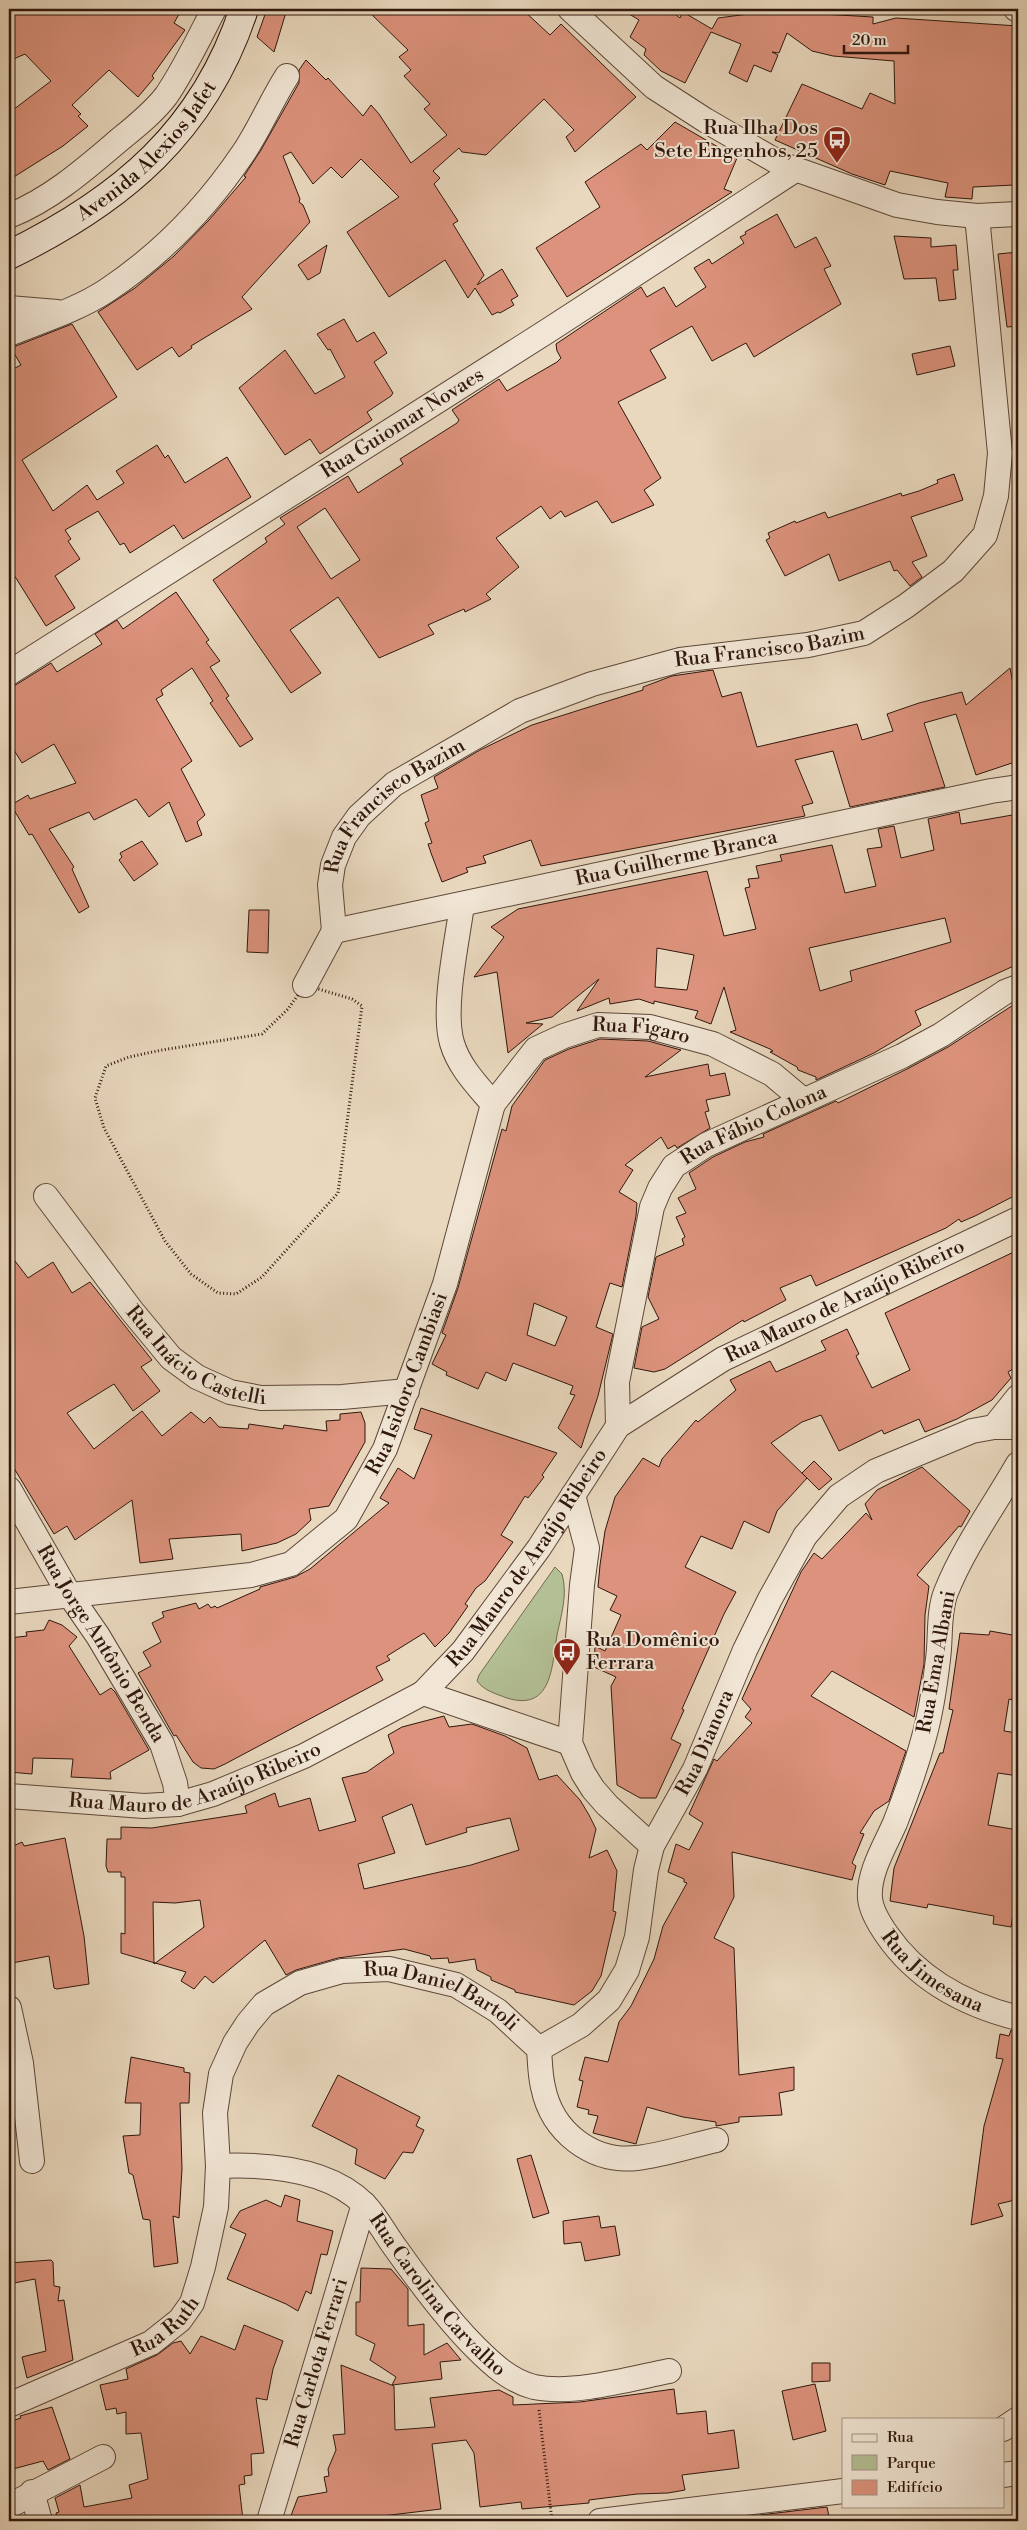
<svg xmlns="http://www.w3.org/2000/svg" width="1027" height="2530" font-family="'Libre Bodoni',serif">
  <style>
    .green { fill: #b3bf94; stroke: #716b50 }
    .building { fill: #dc927c; stroke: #2f170d; fill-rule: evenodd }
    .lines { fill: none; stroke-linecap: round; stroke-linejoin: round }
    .street-casing { stroke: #5e4739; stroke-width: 26 }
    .secondary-casing { stroke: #2f170d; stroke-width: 30 }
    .path { stroke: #2f170d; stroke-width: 3; stroke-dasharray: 1 2.5; stroke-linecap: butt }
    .street { stroke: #f1e6d5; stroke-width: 24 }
    .secondary { stroke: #f1e6d5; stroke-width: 28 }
    .labels { text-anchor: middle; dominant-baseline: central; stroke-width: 4; stroke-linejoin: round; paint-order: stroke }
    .poi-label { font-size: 20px; fill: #2f170d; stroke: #f1e6d5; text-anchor: end }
    .street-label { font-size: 20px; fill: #2f170d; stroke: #f1e6d5 }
  </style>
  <rect width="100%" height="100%" fill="#e9d8be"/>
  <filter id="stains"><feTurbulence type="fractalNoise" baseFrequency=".004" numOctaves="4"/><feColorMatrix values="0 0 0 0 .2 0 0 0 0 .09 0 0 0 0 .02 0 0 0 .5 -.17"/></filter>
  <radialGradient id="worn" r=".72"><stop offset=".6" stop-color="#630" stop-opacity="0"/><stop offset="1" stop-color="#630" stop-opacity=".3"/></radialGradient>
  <!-- green -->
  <path class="green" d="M555,1567l7,7c6,20 -1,42 -5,61 -5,31 -5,77 -50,63 -10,-4 -23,-7 -30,-17l2,-6z"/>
  <!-- building -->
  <path class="building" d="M9,9h173l-8,14 11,7 -33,46 2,2 -16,19 -29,-27 -37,35 9,9 -3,2 10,10 -25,20 -54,34v-67l42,-32 -26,-27 -16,7z
    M267,9h20l-13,43 -17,-15z
    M366,9h156l28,26 11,-11 75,73 -61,55 -9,-15 8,-7 -30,-31 -58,56 -24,-3 -3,-4 -26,23 7,7 -6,6 24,37 -5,3 31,51 -7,10 25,-16 16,27 -7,4 3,5 -14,8 -2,-1 -6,3 -17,-27 -7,10 -23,-38 -56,37 -42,-65 52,-35 -38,-38 -19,19 -11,-11 -18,17 -22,-32 -8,4 17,43 -1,3 4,3 7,17 -68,75 10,12 -61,37 1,2 -13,9 -7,-10 -35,23 -39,-58 37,-24 39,-32 35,-36 37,-43 -2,-1 17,-26 38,-67v-13l7,-10 20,20 2,-2 35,38 8,-11 8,9 32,49 36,-28 -23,-26 6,-5 -26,-28 7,-6 -12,-13 9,-7z
    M621,9h47l12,9 3,-6 29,17 6,-11 53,-7 102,6v7l23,-6 122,8v146l-5,1 1,12 -41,2 -1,12 -27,-2 3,-14 -58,-12 -5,14 -33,-11 -77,-34 27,-56 60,25 8,-16 25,11 -1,-43 -61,-5 -21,-5 -25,-18 -8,20 -7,-1 6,3 -7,17 -17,-7 -7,17 -18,-9 12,-29 -30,-12 -26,51 -24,-12 -17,-16 2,-6 -16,-12 9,-17z
    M675,122l62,36 -13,31 8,3 -165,105 -31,-49 64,-41 -15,-25 56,-38 6,6z
    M777,214l18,34 21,-11 15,29 -7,3 17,35 -87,53 -8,-14 -34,18 -20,-35 -42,24 16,28 -48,24 43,76 -17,12 10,15 -42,18 -15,-22 -32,16 -4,-6 -11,8 -9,-13 -45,32 23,29 -33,27 5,5 -26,13 -1,-3 -36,16 6,9 -55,24 -41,-61 -48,33 31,43 -30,20 -78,-113 54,-38 -2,-4 20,-14 -5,-6 68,-42 10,17 45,-29 -3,-5 57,-36 2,-3 -7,-10 47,-31 8,12 50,-29 4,-4 -4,-7 -1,-7 85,-57 6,10 17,-10 12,20 30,-20 -12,-19 15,-9 3,5 32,-21 -4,-6 6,-3 -1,-2zM325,508l35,52 -29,19 -34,-52z
    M894,236l37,2v9l25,-2 2,25h-5l3,29 -17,2 -3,-23 -32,1z
    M327,245l-7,28 -12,7 -10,-15z
    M1018,252v74l-11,1 -9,-73z
    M344,319l13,23 17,-10 13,21 -13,9 19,31 -2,3 -24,16 5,8 -52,34 -10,-15 -25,16 -46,-67 46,-38 30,44 30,-17 -15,-28 -2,1 -11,-16z
    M72,324l45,73 -95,63 31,51 34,-26 10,15 27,-17 -8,-12 41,-26 8,13 3,-3 17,28 42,-26 24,40 -68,42 -9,-14 -44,28 -6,-10 -4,2 -22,-34 -33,19 6,9 -3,2 12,18 -25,17 20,32 -29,18 -37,-59v-196l12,-6 -10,-17z
    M950,346l5,20 -38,9 -5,-21z
    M954,474l9,26 -52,17 16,39 -15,6 10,15 -12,9 -13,-16 -3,1 -4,-10 -51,20 -10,-27 -44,22 -19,-36 4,-2 -2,-5 27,-12 1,2 29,-11 3,6 73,-25 1,3 17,-5 19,-8 -1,-3z
    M176,592l33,48 -3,2 14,19 -10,6 19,29 -3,2 27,41 -13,8 -30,-44 3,-2 -21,-33 -31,22 2,5 -7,4 36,62 -11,8 24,46 -8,7 5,13 -16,7 -17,-40 -20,15 -13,-18 -42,21 -5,-8 -40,17 25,38 -2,2 17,38 -10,6 -47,-79 -3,1 -18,-30 17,-10 2,4 46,-16 -22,-39 -32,19 -13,-21v-53l42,-26 6,9 45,-28 -7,-10 22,-14 6,9z
    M1010,668l3,15 5,-1v79l-42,14 -20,-61 -32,9 21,64 -95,20 -17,-56 -38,9 18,43 -11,3 3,10 -264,50 -10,-26 -48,16 3,7 -20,5 2,4 -26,10 -11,-29 -3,-9 4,-1 -7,-20 4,-2 -8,-26 17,-7 -4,-11 46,-27 52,-25 111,-35v-3l29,-11 41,-6 9,27 19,-5 16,55 100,-23 5,16 31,-9 -6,-17 32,-11 43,-11 4,13z
    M959,812l2,12 57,-10v110l-4,1 4,20v19l-103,47 6,14 -47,28 -58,27v-3l-18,-7 -1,-3 -27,-15 3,-1 -3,-2 -40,-17 6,-2 -12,-43 -13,37 -16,-6 3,-7 -44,-10v3l-15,-5 -29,5 -1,-6 -32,13 22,-32 -47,38 -26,6 17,1 -35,29 -11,-81 -23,5 30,-40 -13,-10 27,-18 189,-38 17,65 32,-7 -11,-41 5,-1 -2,-8 11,-1 -3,-12 26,-5 -2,-6 52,-10 13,48 31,-7 -9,-37 15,-2 -4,-18 16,-3 7,32 33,-8 -6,-31zM945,918l6,24 -101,29 2,10 -32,10 -11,-43zM657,948l37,7 -7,35 -32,-3z
    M142,841l16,23 -24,17 -15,-21 3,-3 -2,-4z
    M249,910h20l-1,43 -21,-1z
    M1018,1002v192l-43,22 -14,6 -2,-3 -13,9 -130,58 -5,-11 -31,13 6,12 -42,22 -1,-2 -78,49 -11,3 -20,-4 8,-41 17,-8 -11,-22 8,-40 28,-12 -2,-6 3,-2 -9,-20 10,-4 -8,-15 18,-9 -7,-16 24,-16 32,-15 19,-5 -1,-3 73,-33 2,2 71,-35 39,-21z
    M600,1039l48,2 33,9 -36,27 63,-13 2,12 15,-3 5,22 -24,5 3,11 -4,1 5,16 -33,20 -2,-3 -7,4 -7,-12 -36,28 8,5 -14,22 18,11 -1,13 -14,71 -12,-4 -14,44 17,7 -15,62 -17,52 -23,-20 17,-33 -5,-1 3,-8 -60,-23 -7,18 -20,-9 -8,17 -32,-14 1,-3 -15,-8 14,-29 -4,-2 16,-45 44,-159 4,2 6,-25 33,-46 24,-11zM534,1303l33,14 -12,29 -28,-11z
    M1018,1250v116l-10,6 3,6 -19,22 -35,19 -32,13 -6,-13 -35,15 -2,-4 -43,21 -18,-36 -19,7 -31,21 36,35 -30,33 -8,22 -25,-12 -12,28 -31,-13 -16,31 51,25 -12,22 -42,95 2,1 -13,29 10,5 -25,54h-16l-23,-13 -6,-99 5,-9 -22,-10 1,-21 10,5 16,-36 -11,-5 7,-14 -19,-9 2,-22 5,-34 10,-34 28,-39 16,9 3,-8 34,-39 2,2 38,-32 -6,-10 40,-19 6,11 14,-6 36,-16 -5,-9 26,-12 12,25 -3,2 16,32 38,-18 -25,-57z
    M9,1253l19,25 25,-16 19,31 18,-11 62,78 -11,7 19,24 -27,20 -19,-27 -47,29 27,36 48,-38 20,25 29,-24 13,11 6,-6 9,10 29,2 1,-5 34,5 1,-4 43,6 -1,-10 14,-1v-6l21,-2 4,11v19l-36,64 -20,3 2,11 -15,14 -19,9 -35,8 -1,-17 -72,5 4,20 -33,4 -8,-63 -57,40 -8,-14 -13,8 -45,-74z
    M421,1408l136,45 -15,22 2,2 -16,21 -3,-2 -24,39 12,7 -28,39 -9,7 -11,16 3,2 -19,27 -14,14 -11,-14 -37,23 3,4 -14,7 7,13 -158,84 -11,5 -13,-1 -8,-6 -17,-27 -2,1 -36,-63 13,-7 -8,-14 18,-10 -9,-19 12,-6 -2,-5 34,-9 3,6 9,-5 3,4 4,-2 2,2 43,-19v-2l35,-10 15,-8 79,-66 -9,-5 18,-30 16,11 18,-44 -18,-6z
    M814,1461l18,18 -13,11 -17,-17z
    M922,1467l48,44 -9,16 -2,-1 -42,49 12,11 -4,29 -1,49 -10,53 -82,-46 -21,25 95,55 -17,50 -15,10 -14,22 4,1 -12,29 4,3 -4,14 -120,-28 2,45 -20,41 20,10 5,127 55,-8v23l-15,3 3,22 -43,2v5l-23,4v-4l-33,-5 -36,-10 -11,37 -43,-11 5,-17 -10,-2 1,-4 -12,-3 6,-26 -4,-1 6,-23 23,5 11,-40 12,-16 23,-47 9,-33 24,-43 -3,-1v-3l-16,-7 8,-28 13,6 14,-27 -14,-9 25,-55 3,2 35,-38 -7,-6 6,-8 -9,-10 59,-127 13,-19 8,6 44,-46 6,7 -7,-16 12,-14z
    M49,1620l13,5 15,12 -8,9 31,49 11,-7 4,4 34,58 -39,22 1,7 -40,-2 2,-18 -40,-1 -1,16 -23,-2v-134l18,-2 -1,-4 18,-2z
    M990,1631l28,5v65l-9,-2 -5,32 14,2v43l-20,-3 -10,52 30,5v51l-7,46 -18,-3 1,-8 -66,-12 -1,4 -37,-7 4,-33 46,-115h3l10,-43 -4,-1 11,-76 29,2z
    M444,1716l5,11 23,-3 33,12 22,12 12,32 18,-5 23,25 9,15 7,14 -7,29 18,-8 10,21 -4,40 3,1 -15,64 -9,15 -18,14 -59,-13v-2l-24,-10v-3l-14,-7 -2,-11 -26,4 -1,-5 -17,1 -1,-3 -26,-7 -66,9 -42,12 -10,5 -21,-35 -52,43 -8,-7 -11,13 -13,-8 5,-9 -65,-19v-20l4,1v-57h-4v-5h-13l-2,-6 1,-27h14v-12l31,1 95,-15 -2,-7 30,-13 4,14 31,-9 9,33 37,-10 -14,-43 25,-6 27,-19 -6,-18 14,-8zM412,1804l14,41 41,-13 -1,-4 44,-10 9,32 -48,15 -107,24 -6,-25 37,-11 -13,-36zM200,1900l4,27 -50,37 -1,-62 22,1z
    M65,1838l19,98 5,48 -32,5 -3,-1 -5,-32 -37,7 -3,-20v-95l13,-6 2,4z
    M1011,2030l7,1v162l-7,8 -13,3 5,12 -32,9 13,-99 19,-67 -7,-1 4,-24 9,2z
    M131,2057l53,11v4l6,1 -1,30h-9l2,66 -3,49 -6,-2 5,47 -24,4 -4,-47 -7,-1 -10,-44 -4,-2 -6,-37 17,-1 1,-32h-16z
    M338,2075l82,42 -4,9 8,4 -11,23 -10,-1 -18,27 -30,-15 2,-15 -45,-23z
    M531,2155l18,58 -16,5 -16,-59z
    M285,2195l15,5 -3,21 36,10 -6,24 -6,-1 -10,40 -5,-3 -8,20 -12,-7 -59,-25 19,-45 -16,-7 10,-16 26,-11 15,7z
    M599,2216l2,12 14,-2 5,29 -35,6 -4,-19 -17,2 -1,-23z
    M51,2260l2,2 1,24 6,1 -2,14 6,-1 9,60 -46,18 -5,-21 24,-6 -11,-72 -26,5v-21z
    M361,2268l30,1 17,20v37l16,-2v31l23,-12 14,17 -21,2 2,17 -50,6 4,-8 -26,-17 5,-16 -19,-9v-33h4z
    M244,2325l39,16 -10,28 -6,31 -11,-2 8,55 -13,1 1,21 -8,1 1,8 -6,1 4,35 -186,1 -1,-8 3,-1 -4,-14 25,-13 4,22 48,-9 -3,-13 19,-6 -7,-46 -15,1v-22l-9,2 -1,-6 -10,2 -6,-25 28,-6 -2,-10 31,-14 16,-12 8,-2 9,13 11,-18 34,14z
    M812,2363h18v18l-18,1z
    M341,2365l53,21 1,44 40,-3 -5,-29 69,-8 14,7v8l67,-3 94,-13 3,25 29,-3 2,23 26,-4 5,38 -57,7 3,15 -17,3 -31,1 -48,6v3l-67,6 -1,-7 -41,5 -6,-54 -8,-13 -34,4 9,65 -93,11 1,1h-60l9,-24 29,-5 -3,-15 5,-1 -1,-7 8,-19 -3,-15 12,-1z
    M815,2384l11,47 -33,9 -11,-49z
    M52,2407l18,52 -22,11 -5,-9 -30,8 -4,-19v-28l12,-4 -1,-2z
    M827,2507l3,14h-69l-1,-6z"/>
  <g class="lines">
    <defs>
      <g id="street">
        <path d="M570,9l84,78 51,33 76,44 116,41 40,7 40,4 41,-2"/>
        <path d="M1016,9h2"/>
        <path d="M9,216c42,-17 75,-46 109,-75 17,-14 35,-28 48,-45 19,-28 33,-58 48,-87"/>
        <path d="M9,308l48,4"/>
        <path d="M9,334c32,-13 68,-24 97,-43 56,-37 101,-84 138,-139 16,-24 27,-51 43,-76"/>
        <path id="s1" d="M9,673l540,-343 246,-160"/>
        <path id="s2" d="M334,931l-4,-46 3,-20 11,-28 15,-21 35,-32 126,-73 72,-27 88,-24 128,-15 56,-12 42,-27 47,-35 32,-36 11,-39 4,-43 -23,-237"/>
        <path id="s3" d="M334,931l657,-140 27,-4"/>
        <path d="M305,985l29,-54"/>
        <path id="s4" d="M493,1104l43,-55 28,-13 34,-11 52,2 63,17 59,30 31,26"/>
        <path id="s5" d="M46,1196l86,115 39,47 26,19 33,15 31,6 81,-1 65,-6"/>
        <path id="s6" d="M618,1426l-1,-44 35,-175 8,-19 14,-22 32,-21 196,-89 39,-21 64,-43 13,-5"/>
        <path d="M994,1427l24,-30"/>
        <path id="s7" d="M1018,1464c-24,42 -54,83 -72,128 -8,20 -5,46 -8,67 -3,26 -7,53 -14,78 -8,30 -18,58 -29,86 -10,23 -27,50 -25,75 1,13 10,27 17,37 32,46 79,70 131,83"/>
        <path id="s8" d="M9,1489l60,105 29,42 64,108 13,39 3,21"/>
        <path d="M573,1495l14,53 -5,37 -12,158 13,30 10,16 14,16 45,41"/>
        <path id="s9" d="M9,1602l242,-27 40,-11 55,-45 39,-70 60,-165 48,-180c-16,-19 -34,-37 -41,-61 -10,-34 5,-101 10,-138"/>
        <path d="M423,1693l147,50"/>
        <path id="s10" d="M9,1796l135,10 34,-2 35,-10 91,-38 119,-63 40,-42 76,-103 79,-122 105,-67 295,-140"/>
        <path d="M9,2008l12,55 11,98"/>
        <path id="s11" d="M539,2049l42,-24 28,-25 18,-30 10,-33 9,-67 6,-24 43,-77 50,-119 25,-51 35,-63 34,-40 37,-25 96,-40 22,-4h24"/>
        <path id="s12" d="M218,2166c47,-2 110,2 146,38 13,13 22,32 33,46 24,34 49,68 78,97 17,17 35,34 59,40 40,8 95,-8 135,-16"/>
        <path id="s13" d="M9,2405l142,-62 29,-23 12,-17 11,-36 13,-60 2,-41 -3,-53 6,-39 14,-31 13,-20 16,-19 36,-21 42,-12 47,-2 67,16 42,26 41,38c1,12 1,26 4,38 9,45 49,76 94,71 26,-3 53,-12 79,-18"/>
        <path d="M1003,2429l15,-10"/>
        <path d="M1003,2475l15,-2"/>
        <path d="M32,2492l8,29"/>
        <path d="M9,2506l94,-49"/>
        <path id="s14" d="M269,2521l95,-317"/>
        <path d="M600,2521l243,-30"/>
      </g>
      <g id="secondary">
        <path id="s15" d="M9,255c113,-55 195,-124 235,-246"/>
      </g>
    </defs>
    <!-- street casing -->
    <use href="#street" class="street-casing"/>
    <!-- secondary casing -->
    <use href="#secondary" class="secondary-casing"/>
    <!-- path -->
    <path class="path" d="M305,985l47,14 10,7 -24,187 -76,84 -26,17 -18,-1 -27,-19 -26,-33 -61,-113 -9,-30 11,-32 23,-9 33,-7 100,-16 26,-25z
      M539,2410l13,111"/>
    <!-- street -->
    <use href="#street" class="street"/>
    <!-- secondary -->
    <use href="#secondary" class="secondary"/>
  </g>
  <!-- icons -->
  <defs>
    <symbol id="bus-pin" viewBox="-11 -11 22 30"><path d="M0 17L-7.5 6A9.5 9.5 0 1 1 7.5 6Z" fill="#8f2418" stroke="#f1e6d5"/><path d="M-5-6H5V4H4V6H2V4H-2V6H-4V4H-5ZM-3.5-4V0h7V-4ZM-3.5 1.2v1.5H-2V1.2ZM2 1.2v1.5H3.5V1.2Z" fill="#fff"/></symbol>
  </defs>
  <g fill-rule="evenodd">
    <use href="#bus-pin" x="821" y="124" width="32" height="43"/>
    <use href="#bus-pin" x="551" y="1636" width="32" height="43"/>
  </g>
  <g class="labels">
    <!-- poi labels -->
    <g class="poi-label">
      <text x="818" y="128">Rua Ilha Dos<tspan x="818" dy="23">Sete Engenhos, 25</tspan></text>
      <text x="586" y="1640" text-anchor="start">Rua Domênico<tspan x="586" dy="23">Ferrara</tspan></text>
    </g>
    <!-- street labels -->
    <g class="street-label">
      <text stroke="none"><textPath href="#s15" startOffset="175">Avenida Alexios Jafet</textPath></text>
      <text stroke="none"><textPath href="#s1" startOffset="466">Rua Guiomar Novaes</textPath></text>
      <text stroke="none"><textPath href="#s2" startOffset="574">Rua Francisco Bazim</textPath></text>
      <text stroke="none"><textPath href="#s2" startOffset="154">Rua Francisco Bazim</textPath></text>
      <text stroke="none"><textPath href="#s3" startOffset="350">Rua Guilherme Branca</textPath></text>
      <text stroke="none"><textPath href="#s4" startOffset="180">Rua Figaro</textPath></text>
      <text stroke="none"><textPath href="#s6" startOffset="359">Rua Fábio Colona</textPath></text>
      <text stroke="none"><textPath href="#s10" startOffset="1030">Rua Mauro de Araújo Ribeiro</textPath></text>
      <text stroke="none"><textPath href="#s5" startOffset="225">Rua Inácio Castelli</textPath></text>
      <text stroke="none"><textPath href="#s9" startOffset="505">Rua Isidoro Cambiasi</textPath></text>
      <text stroke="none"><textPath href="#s10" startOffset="610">Rua Mauro de Araújo Ribeiro</textPath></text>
      <text stroke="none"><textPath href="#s8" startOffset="180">Rua Jorge Antônio Benda</textPath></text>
      <text transform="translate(937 1662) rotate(-80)">Rua Ema Albani</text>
      <text stroke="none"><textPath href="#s11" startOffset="364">Rua Dianora</textPath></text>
      <text stroke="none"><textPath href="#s10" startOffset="191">Rua Mauro de Araújo Ribeiro</textPath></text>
      <text stroke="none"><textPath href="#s7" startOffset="565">Rua Jimesana</textPath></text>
      <text stroke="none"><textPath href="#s13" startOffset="719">Rua Daniel Bartoli</textPath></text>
      <text stroke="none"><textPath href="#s12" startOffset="272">Rua Carolina Carvalho</textPath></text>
      <text stroke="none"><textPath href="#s13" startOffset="176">Rua Ruth</textPath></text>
      <text stroke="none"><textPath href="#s14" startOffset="165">Rua Carlota Ferrari</textPath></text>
    </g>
  </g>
  <!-- margin -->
  <rect width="1027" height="2530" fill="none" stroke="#e9d8be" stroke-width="30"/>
  <rect x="10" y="10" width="1007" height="2510" fill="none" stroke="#2f170d" stroke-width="2.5"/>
  <rect x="15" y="15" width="997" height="2500" fill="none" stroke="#2f170d"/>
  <!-- legend -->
  <rect x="842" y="2418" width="162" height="90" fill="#f1e6d5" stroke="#a39385"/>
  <rect x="852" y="2434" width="25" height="8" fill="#f1e6d5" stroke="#a39385"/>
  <text x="887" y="2442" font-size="15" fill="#2f170d">Rua</text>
  <rect x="852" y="2455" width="25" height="15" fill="#b3bf94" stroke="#a39385"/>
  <text x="887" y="2468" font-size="15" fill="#2f170d">Parque</text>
  <rect x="852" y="2480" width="25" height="15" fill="#dc927c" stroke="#a39385"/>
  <text x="887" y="2492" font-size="15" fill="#2f170d">Edifício</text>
  <!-- scale -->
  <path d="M844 45v8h64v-8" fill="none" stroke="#2f170d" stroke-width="2.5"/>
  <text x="852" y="45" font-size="15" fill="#2f170d" stroke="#f1e6d5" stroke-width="4" paint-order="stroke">20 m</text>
  <rect width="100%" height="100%" filter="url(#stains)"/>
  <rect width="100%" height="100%" fill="url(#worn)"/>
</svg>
